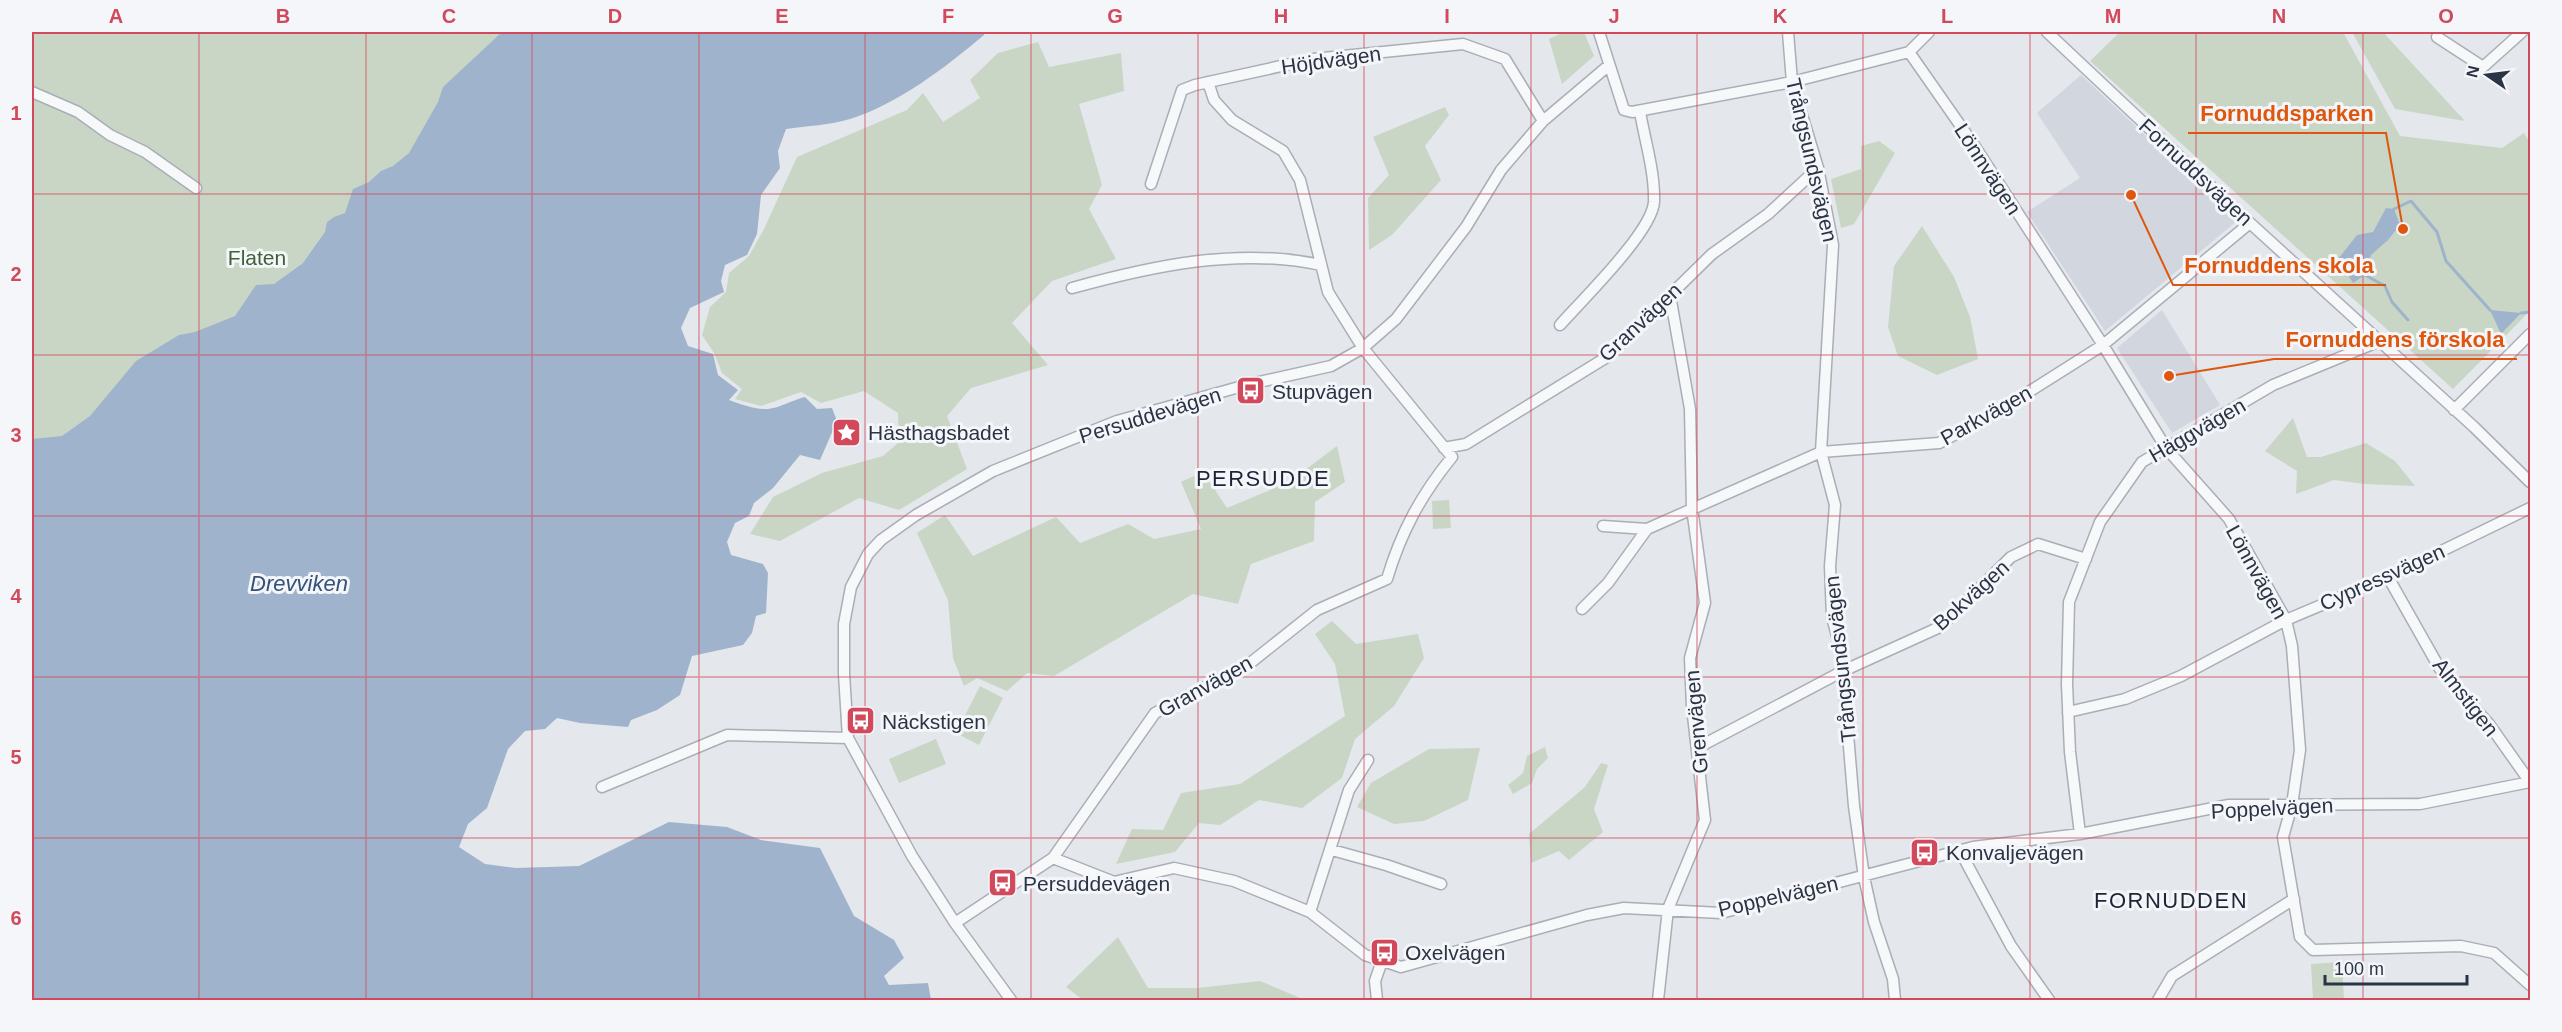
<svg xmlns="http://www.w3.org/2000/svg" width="2562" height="1032" font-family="Arial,sans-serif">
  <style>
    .built { fill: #d2d6de }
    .green { fill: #c9d6c5 }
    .water { fill: #9fb4cc }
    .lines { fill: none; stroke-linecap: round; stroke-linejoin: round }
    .stream { stroke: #9fb4cc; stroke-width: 3 }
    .street-casing { stroke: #a9aeb7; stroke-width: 13 }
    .street { stroke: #f7f8fa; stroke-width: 10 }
    .grid { fill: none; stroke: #d1495b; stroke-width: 1.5; stroke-opacity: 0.55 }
    .labels { text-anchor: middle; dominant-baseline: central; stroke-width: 6; stroke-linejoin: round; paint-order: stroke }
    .street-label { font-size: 21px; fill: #2b3445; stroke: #f4f6f9 }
    .park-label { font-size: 21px; fill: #3f6138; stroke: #f4f6f9 }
    .poi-label { font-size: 21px; fill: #2b3445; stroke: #f4f6f9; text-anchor: start }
    .neighbourhood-label { font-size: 22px; letter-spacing: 1.5px; fill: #1d2536; stroke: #f4f6f9 }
    .water-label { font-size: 22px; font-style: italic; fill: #34527a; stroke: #f4f6f9 }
    .leader { fill: none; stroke: #df570f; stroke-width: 2 }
    .callout-dot { fill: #df570f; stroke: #f4f6f9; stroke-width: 2 }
    .callout-label { font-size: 22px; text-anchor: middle; font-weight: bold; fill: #df570f; stroke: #f4f6f9; stroke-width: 6; stroke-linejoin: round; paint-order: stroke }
    .neatline { fill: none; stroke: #d1495b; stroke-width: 2 }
    .grid-label { font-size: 20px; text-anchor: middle; font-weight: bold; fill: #d1495b }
  </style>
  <rect width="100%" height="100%" fill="#e4e7ec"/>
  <!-- built -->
  <path class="built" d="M2081,75l156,146 -132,110 -78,-119 53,-34 -43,-65z
    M2162,310l58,95 -48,28 -55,-85z"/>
  <!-- green -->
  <path class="green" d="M32,32h669l-669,904z
    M1564,32h20l10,24 -32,28 -13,-45z
    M2120,32h223l57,104 102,12 22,-15 6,10v168l-77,78 -363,-328z
    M2352,32h31l82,89 -70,-12z
    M1038,42l11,25 72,-14 3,38 -45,13 23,81 -13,24 27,50 -64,22 -40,42 36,42 -77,23 -24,28 20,53 -68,41 -40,-12 -79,43 -30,-7 23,-37 49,-24 61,-17 16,-14 -1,-29 -34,-22 -43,12 -20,-11 -40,14 -26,-7 7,-10 -20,-16 -8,-20 -12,-18 8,-28 16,-15 3,-19 20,-17 15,-27 33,-72 110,-47 16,-17 20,29 37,-24 -10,-18 28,-27z
    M1445,107l4,8 -24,31 16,34 -49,55 -23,15 -1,-52 21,-23 -16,-38z
    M1879,141l16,12 -41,71 -13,4 -10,-49 30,-10v-23z
    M1922,226l32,51 16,40 8,42 -41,16 -39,-19 -10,-29 6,-61z
    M2293,418l14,39h14l45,-14 29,18 20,25 -50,-2 -31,-4 -38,14 1,-23 -32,-20z
    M1337,446l8,36 -30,20 -1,39 -63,23 -13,40 -45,-10 -139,82 -27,-3 -20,18 -30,-13 -13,8 -11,-28 -5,-58 -31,-67 28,-18 28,41 83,-39 24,26 48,-19 26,15 47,-10 -20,-47 22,-10 24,36 62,-26z
    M1449,500l2,28 -18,1 -1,-28z
    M1332,621l24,23 62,-10 6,24 -30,48 -39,33 -13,39 -40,30 -43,-8 -39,25 -21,-2 -24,29 -59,12 16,-35 31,1 18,-37 59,-9 105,-68 -10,-52 -20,-30z
    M980,686l23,12 -24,47 -23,-12z
    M936,739l10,25 -47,19 -10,-24z
    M1545,747l3,11 -11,11 -5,14 -19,11 -5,-9 15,-12 4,-17z
    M1480,748l-12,52 -44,21 -30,3 -37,-17 14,-24 58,-34z
    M1601,763l7,2 -14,44 9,23 -34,28 -10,-9 -28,12 -2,-29 56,-47z
    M1118,937l30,51h50l62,-7 45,19h-222l-17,-13z
    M2342,962l2,38h-31l-2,-36z"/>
  <!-- water -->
  <path class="water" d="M502,32h483l-1,3c-38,32 -86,69 -134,84 -20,6 -43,7 -64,10l-8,22 2,17 -19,27 -4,39 -10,21 -22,10 -4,16 3,11 -34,16 -9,20 7,18 25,8 5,21 20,15 -9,10c12,4 26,10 39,9 11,-1 25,-9 37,-12l12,12 15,-1 5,13 -17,39 -20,-5 -27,33 -19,15 -5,13 -14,7 -8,19 4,13 32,9 5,9 -2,40 -10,3 -4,17 -9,12 -51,11 -12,39 -23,15 -26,10 -3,7 -48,-4 -23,-5 -12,11 -20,2 -17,18 -21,59 -19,16 -9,23 26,17 31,4 63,-2 90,-44 58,5 34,13 59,8 34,68 40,24 10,18 -20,18 5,9 39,-2 3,17h-899v-561l30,-3 28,-20 46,-55 43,-26 16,-3 40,-16 21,-31 18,-1 29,-21 22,-31 2,-10 7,-5 11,-4 8,-24 16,-7 12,-11 12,-5 16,-13 29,-51 5,-15z
    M2386,208l8,1 6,16 -12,15 -17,15 -6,20 -12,8 -15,-24 19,-24 16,-3z
    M2490,310l31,3 -20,21z"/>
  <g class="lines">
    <!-- stream -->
    <path class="stream" d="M2394,209l17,-8 26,31 9,29 44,49
      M2365,275l20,11 7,16 16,18
      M2521,313l9,-1"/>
    <defs>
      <path id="street" d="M1599,32l25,78 8,2 160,-30 117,-30 20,-20
        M1788,32l4,50 26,86 15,77 -12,207 14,53 -5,61 2,51 9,34 13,155 10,71 10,45 19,57 2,21
        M2047,32l203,191 224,204 56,55
        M2437,37l46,30 39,-35
        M1909,52l65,93 129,200 63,103 63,71 57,101 6,26 8,104 -8,55 -9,32 17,100 13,13 148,-4 33,7 36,32
        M32,92l46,20 32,23 35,17 51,36
        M1151,184l31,-94 13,-5 118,-26 150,-15 42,15 38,62
        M1072,288c80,-22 166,-41 249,-23
        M1560,325c22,-25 92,-93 94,-123 1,-30 -9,-61 -14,-90
        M2454,410l76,-76
        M1444,448l22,-4 141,-87 105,-103 56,-40 50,-46
        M1603,526l44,3 174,-77 118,-9 66,-36 98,-62 147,-122
        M2388,577l52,92 49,55 41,58
        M1582,609l26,-26 39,-54
        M2068,712l57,-13 56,-23 105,-56 102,-43 142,-69
        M1697,748l146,-77 97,-44 71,-70 27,-13 48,15
        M602,787l125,-52 121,3
        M2080,834l-10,-82 -3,-68 2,-82 31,-80 42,-60 131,-77 107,-44
        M1332,850l54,15 55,19
        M1960,851l51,95 38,54
        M1053,858l61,24 60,-14 60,13 76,31 55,43 36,12 186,-52 37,-7 97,5 252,-66 107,-13 149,-29 191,-1 110,-22
        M1310,912l39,-122 19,-30
        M955,923l98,-65 102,-145 94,-49 68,-54 70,-31c14,-47 34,-84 65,-122l-89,-109 -35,-56 -28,-112 -17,-29 -51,-31 -18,-20 -6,-18
        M1011,1000l-56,-77 -43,-67 -64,-118 -4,-64v-50l7,-37 17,-33 13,-14 35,-25 77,-44 124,-50 133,-37 81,-18 32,-18 33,-29 70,-92 35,-57 42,-49 65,-55
        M1377,1000l-2,-19 7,-20
        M1658,1000l10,-91 37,-89 -13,-113 -2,-49 15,-55 -13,-95 -2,-99 -20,-114
        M2158,1000l14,-24 122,-77"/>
    </defs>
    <!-- street casing -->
    <use href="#street" class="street-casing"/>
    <!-- street -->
    <use href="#street" class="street"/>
  </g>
  <!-- grid -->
  <path class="grid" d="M199,32v968M366,32v968M532,32v968M699,32v968M865,32v968M1031,32v968M1198,32v968M1364,32v968M1531,32v968M1697,32v968M1863,32v968M2030,32v968M2196,32v968M2363,32v968M32,194h2498M32,355h2498M32,516h2498M32,677h2498M32,838h2498"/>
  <!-- icons -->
  <defs>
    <symbol id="bus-square" viewBox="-11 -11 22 22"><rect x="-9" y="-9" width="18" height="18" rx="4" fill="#d1495b" stroke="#f4f6f9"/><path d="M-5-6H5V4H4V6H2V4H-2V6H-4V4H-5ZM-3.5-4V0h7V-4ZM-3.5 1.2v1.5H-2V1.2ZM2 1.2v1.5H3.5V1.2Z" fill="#fff"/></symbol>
    <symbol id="sight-square" viewBox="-11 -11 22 22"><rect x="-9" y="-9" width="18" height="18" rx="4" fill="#d1495b" stroke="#f4f6f9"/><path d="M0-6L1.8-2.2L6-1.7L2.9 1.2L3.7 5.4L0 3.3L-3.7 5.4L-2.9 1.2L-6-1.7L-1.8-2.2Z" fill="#fff"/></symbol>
  </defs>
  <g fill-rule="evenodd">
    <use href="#bus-square" x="1234" y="374" width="33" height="33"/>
    <use href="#sight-square" x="830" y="416" width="33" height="33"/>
    <use href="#bus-square" x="844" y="704" width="33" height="33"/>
    <use href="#bus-square" x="1908" y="836" width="33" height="33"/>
    <use href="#bus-square" x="986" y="866" width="33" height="33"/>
    <use href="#bus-square" x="1368" y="936" width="33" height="33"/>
  </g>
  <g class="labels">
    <!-- street labels -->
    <g class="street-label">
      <text transform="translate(1331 60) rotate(-8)">Höjdvägen</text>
      <text transform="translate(1812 160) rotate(77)">Trångsundsvägen</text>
      <text transform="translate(1988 169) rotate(57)">Lönnvägen</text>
      <text transform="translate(2196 172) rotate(43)">Fornuddsvägen</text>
      <text transform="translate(1640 322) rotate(-43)">Granvägen</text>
      <text transform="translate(1150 415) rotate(-17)">Persuddevägen</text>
      <text transform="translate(1986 415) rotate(-29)">Parkvägen</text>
      <text transform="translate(2197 430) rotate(-30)">Häggvägen</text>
      <text transform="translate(2257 572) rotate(61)">Lönnvägen</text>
      <text transform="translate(2382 577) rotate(-24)">Cypressvägen</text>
      <text transform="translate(1971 595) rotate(-42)">Bokvägen</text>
      <text transform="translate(1840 659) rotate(-96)">Trångsundsvägen</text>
      <text transform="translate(1205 686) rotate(-29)">Granvägen</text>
      <text transform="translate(2466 697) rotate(52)">Almstigen</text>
      <text transform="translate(1696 722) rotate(-95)">Grenvägen</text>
      <text transform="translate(2272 808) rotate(-3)">Poppelvägen</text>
      <text transform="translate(1778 896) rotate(-13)">Poppelvägen</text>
    </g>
    <!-- park labels -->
    <g class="park-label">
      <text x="257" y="257">Flaten</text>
    </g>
    <!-- poi labels -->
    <g class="poi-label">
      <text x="1272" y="391">Stupvägen</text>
      <text x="868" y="432">Hästhagsbadet</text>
      <text x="882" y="721">Näckstigen</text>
      <text x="1946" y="852">Konvaljevägen</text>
      <text x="1023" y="883">Persuddevägen</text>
      <text x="1405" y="952">Oxelvägen</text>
    </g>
    <!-- neighbourhood labels -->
    <g class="neighbourhood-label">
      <text x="1263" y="478">PERSUDDE</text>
      <text x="2171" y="900">FORNUDDEN</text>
    </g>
    <!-- water labels -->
    <g class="water-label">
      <text x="299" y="583">Drevviken</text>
    </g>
  </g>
  <!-- callouts -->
  <path class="leader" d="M2403 229L2386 133H2188M2131 195L2173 285H2386M2169 376L2274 359H2517"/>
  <g class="callout-dot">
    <circle cx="2403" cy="229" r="6"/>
    <circle cx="2131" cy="195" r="6"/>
    <circle cx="2169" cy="376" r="6"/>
  </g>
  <g class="callout-label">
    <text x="2287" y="121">Fornuddsparken</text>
    <text x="2279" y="273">Fornuddens skola</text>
    <text x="2395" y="347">Fornuddens förskola</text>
  </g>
  <!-- border -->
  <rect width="2562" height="1032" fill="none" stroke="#f4f6f9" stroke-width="66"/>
  <!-- north arrow -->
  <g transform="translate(2487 75) rotate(284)" stroke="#f4f6f9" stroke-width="4.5" paint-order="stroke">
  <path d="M0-4.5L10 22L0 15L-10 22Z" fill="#2b3445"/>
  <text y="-9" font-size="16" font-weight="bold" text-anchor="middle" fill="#2b3445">N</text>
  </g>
  <!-- scale -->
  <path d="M2325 975v9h142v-9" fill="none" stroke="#2b3445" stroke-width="3"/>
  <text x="2334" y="975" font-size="18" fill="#2b3445" stroke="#f4f6f9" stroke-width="4.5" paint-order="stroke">100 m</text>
  <rect x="33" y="33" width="2496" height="966" class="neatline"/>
  <g class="grid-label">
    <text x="116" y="23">A</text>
    <text x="283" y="23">B</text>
    <text x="449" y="23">C</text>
    <text x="615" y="23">D</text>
    <text x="782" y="23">E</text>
    <text x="948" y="23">F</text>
    <text x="1115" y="23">G</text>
    <text x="1281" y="23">H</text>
    <text x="1447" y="23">I</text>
    <text x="1614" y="23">J</text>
    <text x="1780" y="23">K</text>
    <text x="1947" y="23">L</text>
    <text x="2113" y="23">M</text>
    <text x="2279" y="23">N</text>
    <text x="2446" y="23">O</text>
    <text x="16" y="120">1</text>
    <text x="16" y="281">2</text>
    <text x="16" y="442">3</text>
    <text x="16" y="603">4</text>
    <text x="16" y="764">5</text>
    <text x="16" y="925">6</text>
  </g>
</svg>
